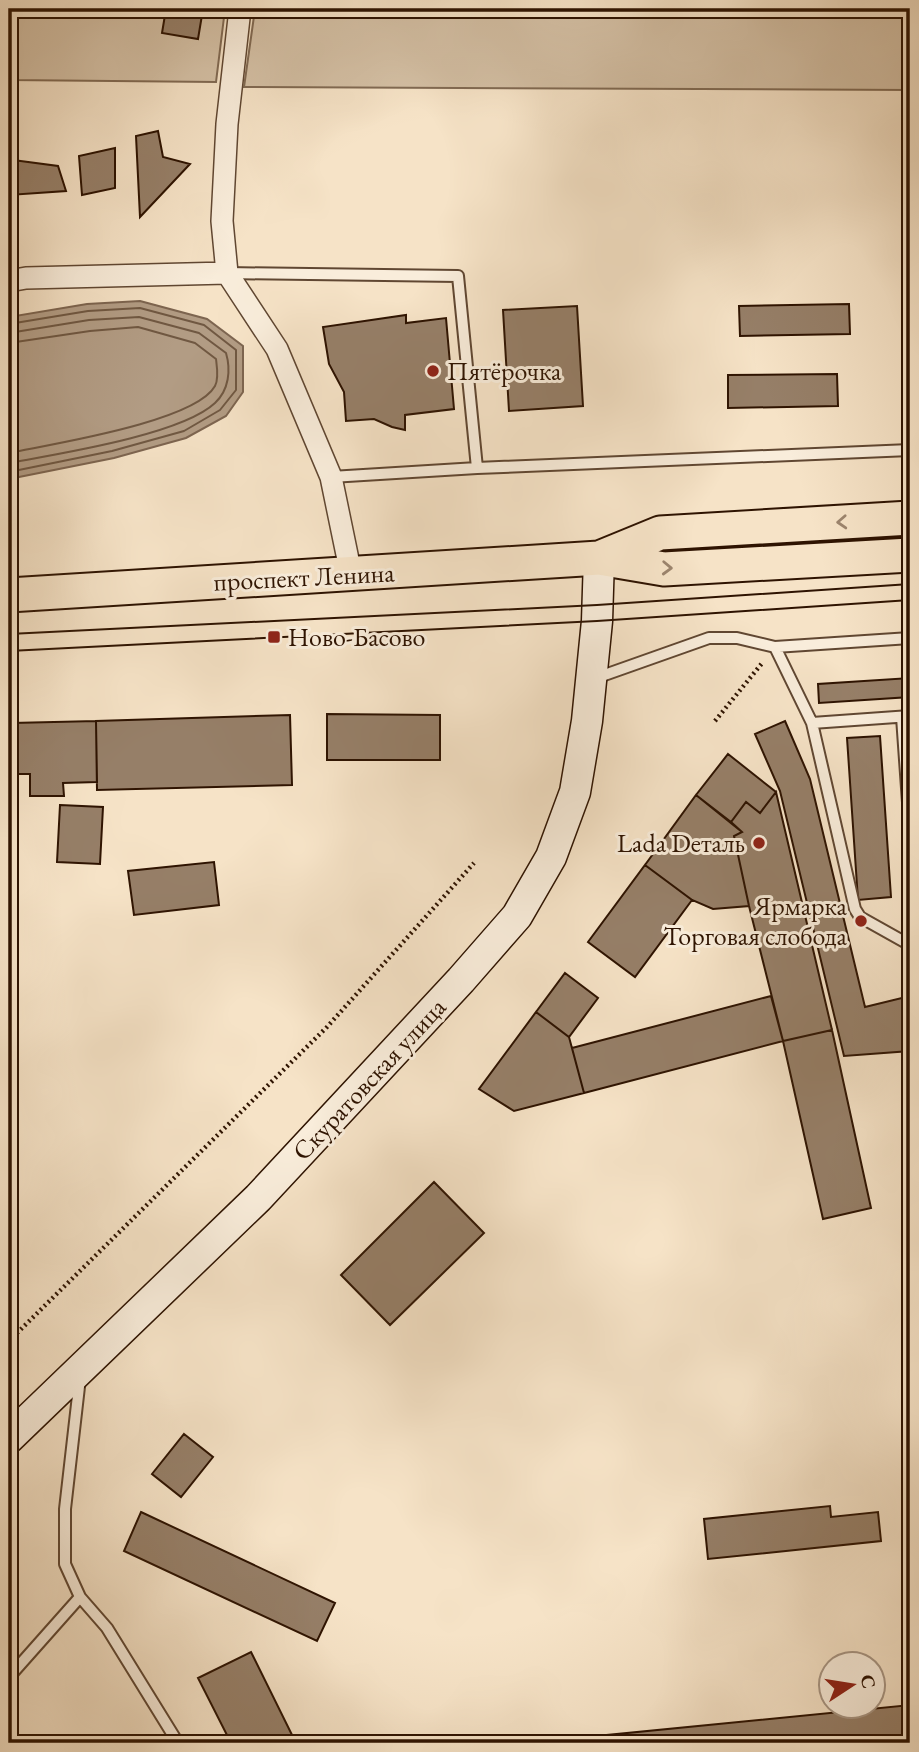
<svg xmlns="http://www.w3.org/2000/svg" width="919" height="1752" font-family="'EB Garamond',serif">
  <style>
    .green { fill: #d4c0a5; stroke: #816a53; stroke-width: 2 }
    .water { fill: #b29c84; stroke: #7d6550; stroke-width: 2 }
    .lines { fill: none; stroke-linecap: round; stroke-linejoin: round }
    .shore { stroke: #705842; stroke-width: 2 }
    .building { fill: #967f68; stroke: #2e1301; stroke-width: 2 }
    .lane-casing { stroke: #604732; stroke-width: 14 }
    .street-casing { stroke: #604732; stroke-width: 24 }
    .secondary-casing { stroke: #2e1301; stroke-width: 33 }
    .primary-casing { stroke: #2e1301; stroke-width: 37 }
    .path { stroke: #2e1301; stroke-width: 4.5; stroke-dasharray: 2 3.5; stroke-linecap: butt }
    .lane { stroke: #f9eddb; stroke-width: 10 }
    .street { stroke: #f9eddb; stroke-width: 21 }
    .secondary { stroke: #f9eddb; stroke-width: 30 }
    .primary { stroke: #f6e3c7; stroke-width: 33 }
    .tram { stroke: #2e1301; stroke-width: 2 }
    .oneway { stroke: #9c856e }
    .poi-dot { fill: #8f2418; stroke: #f9eddb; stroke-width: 2.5 }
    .labels { text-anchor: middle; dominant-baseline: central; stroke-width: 6; stroke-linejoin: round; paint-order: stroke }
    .poi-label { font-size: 26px; fill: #2e1301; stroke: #f9eddb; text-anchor: start }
    .street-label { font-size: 26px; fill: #2e1301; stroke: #f9eddb }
  </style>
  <rect width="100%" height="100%" fill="#f6e3c7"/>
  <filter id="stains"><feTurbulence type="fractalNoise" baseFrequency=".00286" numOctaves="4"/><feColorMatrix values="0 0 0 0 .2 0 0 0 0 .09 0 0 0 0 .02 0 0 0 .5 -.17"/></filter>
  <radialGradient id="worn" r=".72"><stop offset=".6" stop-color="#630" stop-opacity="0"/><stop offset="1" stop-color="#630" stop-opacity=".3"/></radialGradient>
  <!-- green -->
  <path class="green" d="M9,9h216l-9,73 -207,-2z
    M255,9h655v81l-666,-3z"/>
  <!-- water -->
  <path class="water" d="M140,301l67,18 36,27v46l-17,24 -40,22 -72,20 -105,21v-162l78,-13z"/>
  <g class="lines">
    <!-- shore -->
    <path class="shore" d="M9,324l79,-13 52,-3 64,17 32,25v40l-16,20 -36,21 -72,20 -103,21
      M9,333l80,-13 50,-3 60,16 27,20c5,17 3,37 -11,50 -34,32 -158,51 -206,60
      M9,343l81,-12 48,-4 57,16 21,16c1,8 3,20 -1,27 -20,36 -164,58 -206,67"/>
  </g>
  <!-- building -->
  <path class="building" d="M166,9h37l-5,30 -36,-6z
    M158,131l5,26 27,7 -50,53 -4,-81z
    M115,148v40l-33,7 -3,-39z
    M13,160l45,6 8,25 -57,4z
    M849,304l1,30 -110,2 -1,-30z
    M577,306l6,100 -74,5 -6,-101z
    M406,315v8l40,-5 8,91 -49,6v15l-13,-3 -18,-8 -28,2 -2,-29 -15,-28 -6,-37z
    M837,374l1,32 -110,2v-33z
    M910,678v19l-91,6 -1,-19z
    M327,714l113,1v45h-113z
    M290,715l2,70 -195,5 -1,-69z
    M96,721l1,61 -34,1 1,13h-34v-22h-16l-2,-51z
    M785,721l25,58 55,228 45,-11v55l-66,5 -64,-265 -25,-57z
    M880,736l11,161 -33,3 -11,-162z
    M728,754l48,38 -16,21 -14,-11 -15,20 -35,-27z
    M776,792l56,238 -49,11 -34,-135 -15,-70 8,-4 -11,-10 15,-20 14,11z
    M696,795l46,37 -8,4 15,70 -36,3 -21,-9 -47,-35z
    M60,805l43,2 -3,57 -43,-2z
    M214,862l5,43 -85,10 -6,-44z
    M645,865l47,35 -57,77 -47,-35z
    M565,973l33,25 -29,39 -33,-25z
    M771,996l12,45 -199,52 -12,-45z
    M536,1012l33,25 15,56 -70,18 -35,-22z
    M832,1030l39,178 -48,11 -40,-178z
    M434,1182l50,51 -94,92 -49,-50z
    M184,1434l29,23 -32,40 -29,-23z
    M830,1506l1,11 47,-5 3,29 -173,18 -4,-40z
    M141,1512l194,91 -18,38 -193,-90z
    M251,1652l45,91h-65l-33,-65z
    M910,1705v38h-313v-7z"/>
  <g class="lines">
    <defs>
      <path id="lane" d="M227,273l231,3 19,192
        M331,477l146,-9 433,-18
        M775,647l37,76 43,186 5,8 50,28
        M596,678l113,-40h28l38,9 135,-9
        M902,717l8,114
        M812,723l98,-7
        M80,1597l27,31 71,115
        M9,1677l71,-80 -15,-33v-55l15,-131"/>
      <path id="street" d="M240,9l-13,115 -5,97 5,52 50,76 54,128 20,97
        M9,281l17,-3 201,-5"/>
      <path id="secondary" d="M9,1438l249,-240 203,-218 56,-64 34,-59 24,-65 12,-71 10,-100 2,-63"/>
      <path id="primary" d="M599,558l61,-25 250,-15
        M9,595l590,-37 65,11 246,-14"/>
    </defs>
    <!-- lane casing -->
    <use href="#lane" class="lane-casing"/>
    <!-- street casing -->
    <use href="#street" class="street-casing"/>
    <!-- secondary casing -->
    <use href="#secondary" class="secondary-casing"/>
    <!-- primary casing -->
    <use href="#primary" class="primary-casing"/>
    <!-- path -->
    <path class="path" d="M715,721l48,-59
      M9,1341l318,-314 147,-164"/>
    <!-- lane -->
    <use href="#lane" class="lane"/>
    <!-- street -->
    <use href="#street" class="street"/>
    <!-- secondary -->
    <use href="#secondary" class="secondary"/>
    <!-- primary -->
    <use href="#primary" class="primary"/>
    <!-- tram -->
    <path class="tram" d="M9,634l588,-29 313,-21
      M9,651l588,-30 313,-21"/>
  </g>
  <!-- one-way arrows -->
  <defs><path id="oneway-chevron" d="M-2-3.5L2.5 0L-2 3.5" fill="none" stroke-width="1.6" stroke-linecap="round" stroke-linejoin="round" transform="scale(1.75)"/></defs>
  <g class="oneway">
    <use href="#oneway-chevron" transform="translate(842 522) rotate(177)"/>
    <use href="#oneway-chevron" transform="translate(667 568) rotate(2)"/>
  </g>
  <!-- markers -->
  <g class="poi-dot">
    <circle cx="433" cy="371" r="7"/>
    <rect x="267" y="630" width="14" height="14" rx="3.5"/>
    <circle cx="759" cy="843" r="7"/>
    <circle cx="861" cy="921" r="7"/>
  </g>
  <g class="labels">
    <!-- poi labels -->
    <g class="poi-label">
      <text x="447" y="371">Пятёрочка</text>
      <text x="288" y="637">Ново-Басово</text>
      <text x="745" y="843" text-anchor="end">Lada Dеталь</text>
      <text x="847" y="906" text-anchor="end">Ярмарка<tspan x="847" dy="30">Торговая слобода</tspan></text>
    </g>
    <!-- street labels -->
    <g class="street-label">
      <text transform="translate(304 577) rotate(-3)">проспект Ленина</text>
      <text transform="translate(369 1079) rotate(-47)">Скуратовская улица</text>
    </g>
  </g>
  <!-- margin -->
  <rect width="919" height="1752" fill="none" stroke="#f6e3c7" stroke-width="35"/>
  <rect x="10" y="10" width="898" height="1731" fill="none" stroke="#2e1301" stroke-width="3.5"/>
  <rect x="18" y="18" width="884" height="1717" fill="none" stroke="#2e1301" stroke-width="2"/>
  <!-- north arrow -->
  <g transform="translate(852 1685) rotate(78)"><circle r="33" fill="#f9eddb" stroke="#a89684" stroke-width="2"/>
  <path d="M0-5L12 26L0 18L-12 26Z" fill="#8f2418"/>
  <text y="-10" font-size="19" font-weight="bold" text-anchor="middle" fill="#2e1301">С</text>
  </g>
  <rect width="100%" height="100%" filter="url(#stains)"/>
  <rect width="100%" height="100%" fill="url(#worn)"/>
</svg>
